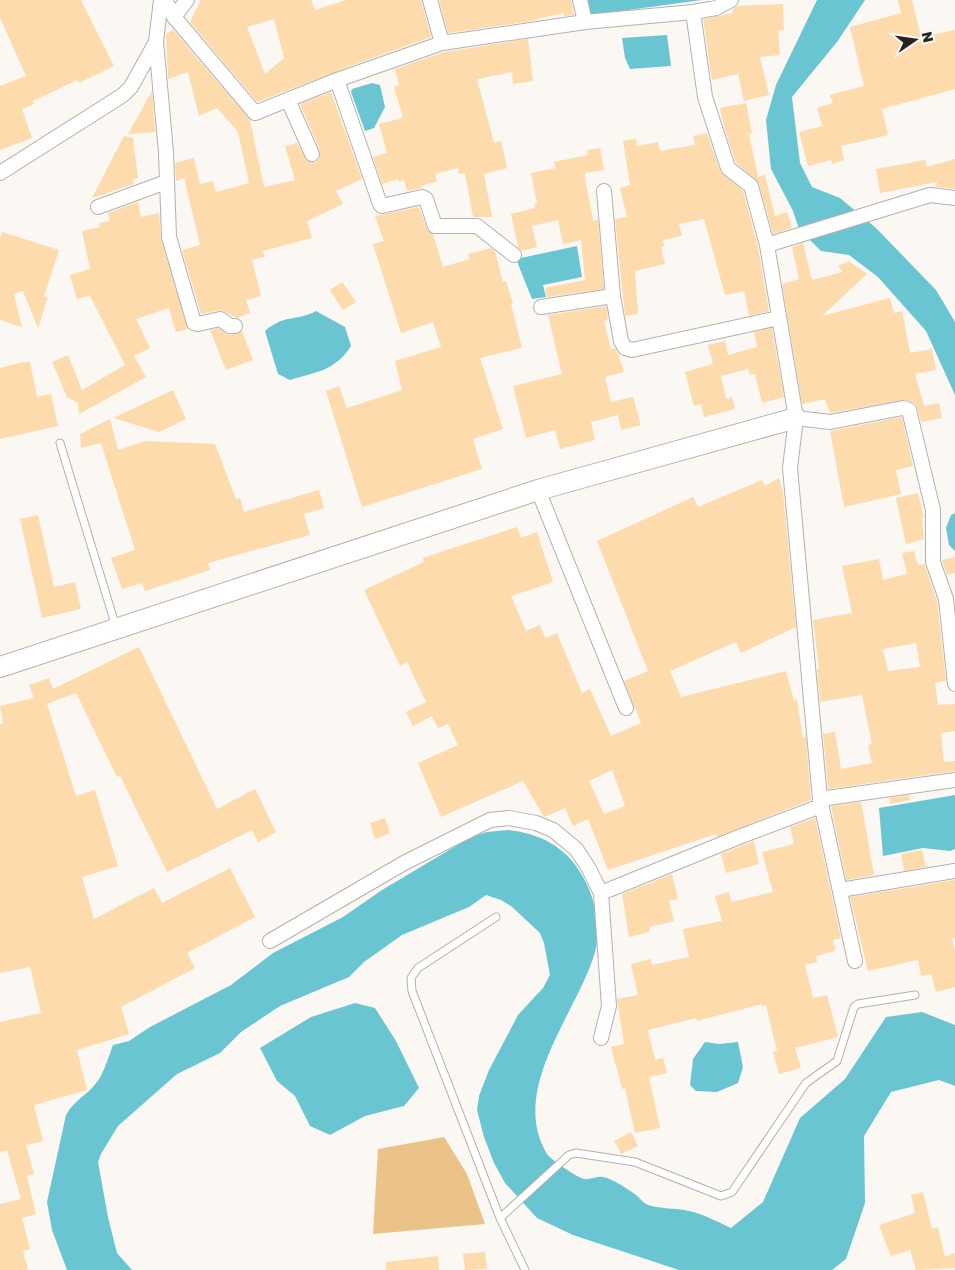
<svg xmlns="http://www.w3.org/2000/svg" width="955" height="1270" font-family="'Golos Text',sans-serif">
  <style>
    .green { fill: #ebc389 }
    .water { fill: #6ac5d3 }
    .building { fill: #fddbac; fill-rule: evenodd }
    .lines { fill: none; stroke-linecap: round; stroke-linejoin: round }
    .lane-casing { stroke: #b4b1ad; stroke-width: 9 }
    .street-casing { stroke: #b4b1ad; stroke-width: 16 }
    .secondary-casing { stroke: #b4b1ad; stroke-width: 22 }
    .lane { stroke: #fff; stroke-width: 7 }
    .street { stroke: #fff; stroke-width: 14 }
    .secondary { stroke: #fff; stroke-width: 20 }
  </style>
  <rect width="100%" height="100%" fill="#fbf7f3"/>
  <!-- green -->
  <path class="green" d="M444,1137l23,37 18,50 -112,10 5,-85z"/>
  <!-- water -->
  <path class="water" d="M586,0h116l-111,15z
    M817,0h48l-28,42 -45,55 8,66 12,24 28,11 36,30 60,62 19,32v73l-29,-64 -48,-54 -29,-22 -28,-4 -22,-22 -6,-18 -22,-42 -5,-49 10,-35z
    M667,35l4,31 -41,3 -5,-11 -3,-20z
    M372,83l8,2 5,22 -11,21 -9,3 -14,-39 1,-3z
    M577,246l5,31 -39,8 3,12 -14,2 -16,-40z
    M316,311l29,16 6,19c-16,25 -35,26 -61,34l-12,-6 -13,-43c19,-17 34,-10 51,-20z
    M955,513v38l-6,-6 -3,-17 5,-13z
    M955,795v54l-5,2 -27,-3 -40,8 -4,-48z
    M508,830c29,3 56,15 72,42 14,21 22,54 15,80 -17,60 -87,137 -48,202 3,5 31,24 37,25 6,1 13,-3 19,-2 10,2 25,12 33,18 4,3 7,8 12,10 12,4 28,3 41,6 14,3 29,11 42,17l32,-26 37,-84 45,-39 41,-62 36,-5 33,13v61l-16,-6 -48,12 -27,44 1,67 -19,56 -14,11h-153l-106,-35 -36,-17 -32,-35 -11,-20 -10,-26 -7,-27 2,-14 10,-26 29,-55 25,-27 7,-13 -6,-32 -4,-10 -29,-27 -10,-6 -15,-5 -17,12 -67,28 -38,27 -15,15 -69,29 -39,26 -21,21 -43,21 -59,52 -17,28 -3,8 10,55 9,36 15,17h-65l-15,-40 -5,-28 19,-87c7,-12 14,-16 24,-25 13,-12 17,-29 23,-45l16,-4 21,-14 81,-42 42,-32 70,-36 39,-27 89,-53 16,-5z
    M355,1003l20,5 21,33 23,47 -15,18 -39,10 -35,19 -20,-9 -15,-30 -18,-15 -17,-33 51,-31z
    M705,1042l14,2 19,-2 5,25 -5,16 -21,9 -21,-1 -6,-6 3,-26z"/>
  <!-- building -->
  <path class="building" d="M0,0h81l33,66 -35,17 -2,-3 -44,21 1,3 -12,5 10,29 -32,12v-64l26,-10 -26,-58z
    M201,0h110l4,10 31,-10h75l10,37 -67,24 -107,41 -67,-80zM274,19l10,39 -19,16 -18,-47z
    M439,0h132l3,15 -10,1 -1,-3 -37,9 -78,11z
    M898,0h14l9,37 34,-7v59l-73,20 6,26 -47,11 3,14 -12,4 -1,-4 -23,6 -9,-34 23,-6 -5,-18 16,-5 -3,-8 34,-9 -14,-59 51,-14z
    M783,4l1,26 -6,1 2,24 -20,2 9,38 -25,6 -6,-27 -26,6 -9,-61 30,-6v-4l4,-3z
    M173,30l77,90 14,67 31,-7 -10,-34 12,-3 10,18 8,1 4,-3 1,-9 -20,-46 31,-12 31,87 -26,12 7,13 -36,17 5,17 -49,13 2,6 -13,3 9,36 -15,4 4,13 -13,5 -16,-8 -20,4 -19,-64 18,-5 -16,-67 -8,3 -1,-18 19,-5 6,26 13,-3 3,11 33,-9 -11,-51 -21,-24 -18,8 -11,-44 -20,7 -2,-45z
    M528,39l5,42 -20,3 -1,-12 -35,7 17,64 7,-2 6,27 -23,6 8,43h-19l-8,-44 -6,1 -1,-6 -23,6 2,7 -17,5 1,2 -14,3 -3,-11 -5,2 -1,-3 -16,5 -9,-27 14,-4 -8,-29 24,-6 -9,-31 5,-2 -4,-16 49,-17z
    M152,91l3,41 -27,2z
    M746,103l6,30 -3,1 9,43 7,-2 10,41 12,-4 5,16 -19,6 -14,-51 -23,-20 -12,-36 -4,-19z
    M707,133l13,38 23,20 15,56 11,64 -20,5 -5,-25 -19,4 -21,-76 -25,5 3,12 -19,4 1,6 -3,1 4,17 -30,7 3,43 -13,2 -10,-97 12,-2 -7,-29 10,-3 -7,-44 13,-2 1,7 21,-4 2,9 35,-6 -2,-9z
    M124,136l9,2 5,40 -5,2 1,4 -42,14z
    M600,148l4,22 -19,3v5l8,42h5l6,69 -57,8 -2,-9 40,-8 -4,-40 -18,4 -5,-24 -26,6 5,21 -16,4 -3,-4 -7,-33 24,-6 -1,-4 3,-1 -6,-30 25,-5 -2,-6 34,-7 -1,-5z
    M955,159v30l-19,-2 1,-5 -57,11 -4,-24 49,-9 2,7z
    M138,202l3,15 18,-4 2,26 27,90 -12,3 -7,-24 -33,11 14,29 -16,8 12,21 -67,37 -1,-11 -11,-6 -15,-35 16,-7 14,35 43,-25 -35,-69 -13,3 -7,-24 20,-6 -8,-38 18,-4 -1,-4 11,-2 -2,-8z
    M419,207l8,22 6,5 10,33 27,-8 -2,-5 23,-6 4,3 8,31 3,-1 7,22 -2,1 11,44 -42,10 23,71 -30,10 9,30 -120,38 -36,-116 13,-5 8,22 55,-18 -7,-29 46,-14 -8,-25 -32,11 -28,-89 11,-3 -9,-25z
    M2,232l57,18 -15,46 4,1 -10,31 -15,-37 -9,3 8,33 -22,-7v-81z
    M803,243l9,37 31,-8 -5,-6 11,-5 18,13 -45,42 68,-18 4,15 8,-2 8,42 22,-4 4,21 -21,4 9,32 15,-3 3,15 -21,4 -5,-18 -11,-4 -75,13 -5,-14 -23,5 -20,-120 17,-5 -7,-32z
    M342,282l14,20 -13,8 -13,-20z
    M606,306l2,14 -4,1 7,28 4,-1 3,5 6,19 -19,5 6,25 22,-5 8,28 -20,5 -3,-15 -27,7 4,18 -35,9 -5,-19 -29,8 -13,-52 49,-12 -14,-59z
    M218,328l12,7 12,-4 11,29 -27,10 -16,-40z
    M772,328l12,69 -22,6 -7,-29 -5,1 -2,-6 -27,7 5,23 6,-2 3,12 -31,8 -3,-13 -7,2 -9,-34 28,-8 -5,-19 17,-4 3,14 29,-8 -3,-15z
    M24,362h6l7,35 14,-3 7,32 -58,13v-71z
    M173,390l13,29 -27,13 -46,-14z
    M902,417l11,49 -17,4 5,24 -57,13 -14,-76z
    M110,419l8,31 28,-9 69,3 21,55 4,-1 4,14 75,-22 5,18 -20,6 6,21 -102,28 2,7 -65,21 -3,-8 -20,6 -11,-31 24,-8 -34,-107 -20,5 -1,-14z
    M779,478l4,14 13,135 -55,26 -5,-11 -66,29 11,26 105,-26 8,30 3,-1 6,38 3,-1 5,63 -94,37 -1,-3 -108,36 -20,-51 -15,7 -8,-18 -21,9 -21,-36 -82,36 -23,-54 40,-18 -10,-21 -10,4 -6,-12 -19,10 -7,-14 20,-10 -19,-40 -7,4 -36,-76 60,-28 -1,-4 94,-31 4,11 16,-6 16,50 -42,14 15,35 14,-6 5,13 12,-5 25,60 8,-4 21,47 30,-13 -17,-42 24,-10 -51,-130 96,-44 5,10 64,-27 3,6zM612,770l13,36 -21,8 -15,-33z
    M918,493l6,24 -2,1 2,21 -18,5 -10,-46z
    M38,515l16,72 21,-5 6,27 -39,9 -22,-99z
    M914,551l4,14 6,-1 13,37 9,80 -11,2 3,22 17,-1v27l-14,2 3,29 11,-1v10l-127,18 -5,-55 12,-2 6,37 31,-6 -4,-18 4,-1 -10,-49 -42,7 -3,-33h2l-6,-49 39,-7 -10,-47 37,-7 4,21 24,-6 -5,-21zM916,643l4,24 -32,4 -5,-22z
    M955,557v16l-8,2 -5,-15z
    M139,647l78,162 38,-20 21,43 -18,10 -6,-12 -85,42 -47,-96 -3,1 -41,-84 -29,11 29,92 19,-6 23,76 -36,11 12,42 60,-31 8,15 68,-35 25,49 -68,36 8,15 -74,39 8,27 -52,16 10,40 -53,15 9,36 -17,4 8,29 -7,2 9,38 -14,4 8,31 -7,2 5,19h-28v-66l21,-5 -14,-49 -7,2v-130l41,-9 -11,-46 -30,6v-249l3,-1 -3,-17 34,-8 -5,-13 20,-7 4,11z
    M909,795l1,5 -19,4 -2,-6z
    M861,802l13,73 -28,5 -15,-74z
    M385,818l5,15 -15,6 -5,-16z
    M815,818l26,120 -8,2 2,11 -19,5 1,6 -12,3 8,33 14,-3 11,42 -43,11 6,20 -22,6 -6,-22 4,-1 -11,-46 -4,1v-2l-65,17 -1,-3 -48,12 7,30 8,-2 4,15 -18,4 11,51 -25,5 -10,-45 -3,1 -11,-42 13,-3 -7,-45 21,-4 -7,-31 20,-5 1,6 37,-8 -6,-28 39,-8 -7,-25 14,-4 2,10 42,-10 -11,-40 32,-8 -4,-17z
    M754,841l5,23 -33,9 -5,-19z
    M922,850l4,17 -22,4 -3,-17z
    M672,874l6,25 -9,2 5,20 -25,6 1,5 -21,5 -7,-43z
    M955,880v58l-3,1 3,11v37l-19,5 -5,-18 -10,2 -3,-16 -50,11 -18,-74z
    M631,1132l7,14 -17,8 -7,-13z
    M923,1192l9,37 6,-2 7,30 10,-4v15l-39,2 -6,-20 -19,6 -12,-31 36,-12 -4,-18z
    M485,1252l2,17 -22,1 -2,-16z
    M438,1256l1,14h-53v-8z"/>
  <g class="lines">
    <defs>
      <path id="lane" d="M60,443l56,184
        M496,917l-78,51 -7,10 1,13 88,227 25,52
        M500,1218l69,-63 7,-2 59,9 86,34 11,-4 74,-109 31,-22 17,-54 4,-3 57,-9"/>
      <path id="street" d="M165,0l9,17 81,96 82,-33 105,-37 143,-21 108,-10 23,-4 15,-8
        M430,0l12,43
        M580,0l5,22
        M693,12l12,85 23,71 23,18 16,59 29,173 -6,50 30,331 35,162
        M174,17l13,-17
        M156,42l10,110 3,85 25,86 4,1 22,-5 10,7h5
        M337,80l43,124 2,2 40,-9 4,2 9,27h42l37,29
        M288,100l24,54
        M0,173l123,-78 8,-8 25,-45 5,-42
        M604,191l9,105
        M98,207l68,-25
        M767,245l163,-50 25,3
        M541,307l72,-11 8,45 4,7 7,2 147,-32
        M796,418l34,4 73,-14 6,2 24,100v52l13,37 9,85
        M538,490l88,218
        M820,799l135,-19
        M840,890l115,-19
        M601,893l138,-56 82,-31
        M270,941l134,-78 86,-43 19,-2 27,5 17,7 23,19 12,18 13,26 8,113 -8,32"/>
      <path id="secondary" d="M0,667l538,-177 258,-72"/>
    </defs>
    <!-- lane casing -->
    <use href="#lane" class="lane-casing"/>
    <!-- street casing -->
    <use href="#street" class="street-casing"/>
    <!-- secondary casing -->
    <use href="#secondary" class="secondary-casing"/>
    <!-- lane -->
    <use href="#lane" class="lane"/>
    <!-- street -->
    <use href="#street" class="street"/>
    <!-- secondary -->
    <use href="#secondary" class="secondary"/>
  </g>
  <!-- north arrow -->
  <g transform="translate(915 40) rotate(77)" stroke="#fbf7f3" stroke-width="4" paint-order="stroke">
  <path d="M0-4L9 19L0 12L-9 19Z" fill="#242321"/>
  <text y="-8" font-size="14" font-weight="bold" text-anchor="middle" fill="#242321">N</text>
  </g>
</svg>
